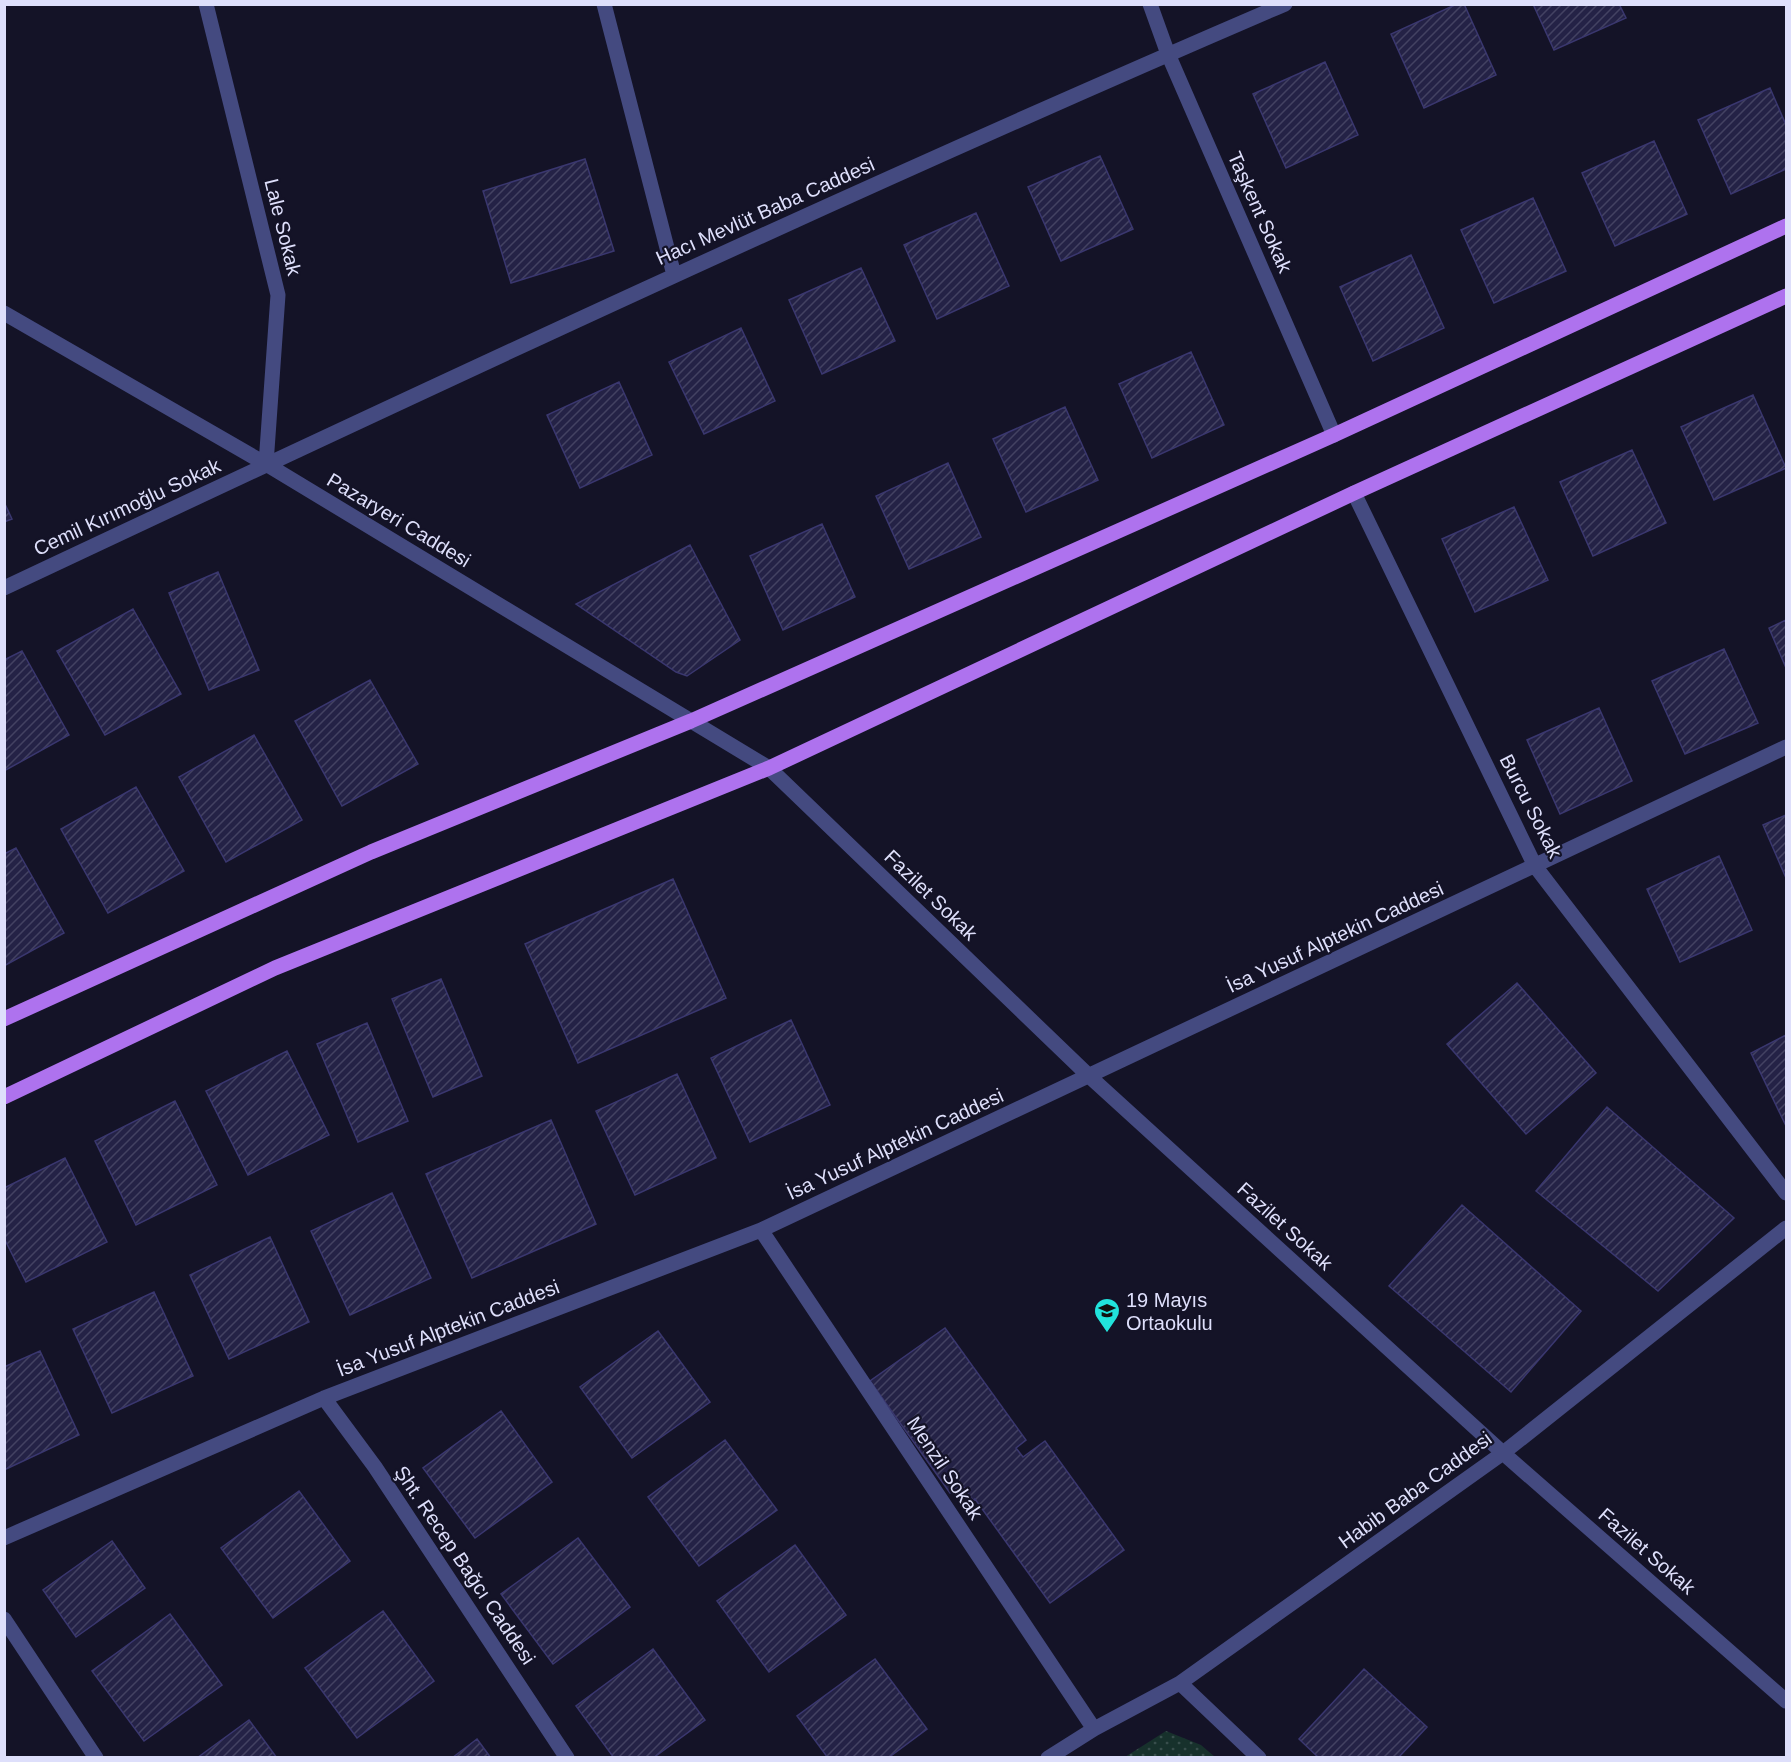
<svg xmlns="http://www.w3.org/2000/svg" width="1791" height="1762" font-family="Arial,sans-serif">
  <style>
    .grass { fill: url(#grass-dots) }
    .building { fill: url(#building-hatch); stroke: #3a376f; stroke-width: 1.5 }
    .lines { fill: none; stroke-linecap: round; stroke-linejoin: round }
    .minor { stroke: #444a80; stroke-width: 15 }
    .major { stroke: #ae72ee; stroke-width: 15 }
    .labels { text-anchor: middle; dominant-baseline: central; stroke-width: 4.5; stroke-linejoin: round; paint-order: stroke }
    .street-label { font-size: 20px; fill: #dedffb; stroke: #141327 }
    .poi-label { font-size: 20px; fill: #dedffb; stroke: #141327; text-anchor: start }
  </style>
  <defs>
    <pattern id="grass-dots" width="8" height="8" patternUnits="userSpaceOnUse" patternTransform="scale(1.5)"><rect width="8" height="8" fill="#17312c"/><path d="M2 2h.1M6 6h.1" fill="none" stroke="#384e4c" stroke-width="1.8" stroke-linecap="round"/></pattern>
    <pattern id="building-hatch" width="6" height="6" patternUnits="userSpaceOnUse" patternTransform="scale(1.5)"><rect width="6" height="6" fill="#242246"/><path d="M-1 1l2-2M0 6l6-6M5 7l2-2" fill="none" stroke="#434262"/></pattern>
  </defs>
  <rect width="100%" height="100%" fill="#141327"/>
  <!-- grass -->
  <path class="grass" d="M1166,1731l35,14 14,12h-90z"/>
  <!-- building -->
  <path class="building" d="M1457,4h7l32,71 -72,33 -33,-74z
    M1533,4h86l7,14 -72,32z
    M1325,62l33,73 -72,33 -33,-74z
    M1770,88l16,37v44l-55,25 -33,-74z
    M1654,141l33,73 -72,32 -33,-73z
    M1100,156l33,73 -72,32 -33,-74z
    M585,159l29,92 -103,32 -28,-92z
    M1533,198l33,73 -72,32 -33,-73z
    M976,213l33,73 -72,33 -33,-74z
    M1411,255l33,73 -71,33 -33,-74z
    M861,268l34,73 -73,33 -33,-74z
    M741,328l34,73 -71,33 -35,-72z
    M1191,352l33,73 -72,33 -33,-74z
    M619,382l33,73 -72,33 -33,-73z
    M1753,395l33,73 -72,32 -33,-73z
    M1065,407l33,73 -72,32 -33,-73z
    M1632,450l34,73 -73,33 -33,-74z
    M948,463l33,74 -72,32 -33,-73z
    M4,502l8,17 -8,3z
    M1514,507l34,73 -73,32 -33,-73z
    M822,524l33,73 -72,33 -33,-74z
    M690,545l50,95 -53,36 -11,-4 -100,-68z
    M218,572l41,98 -50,20 -40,-97z
    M133,609l48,85 -76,41 -48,-84z
    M1786,620v48l-17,-40z
    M1724,649l34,74 -73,31 -33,-73z
    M22,651l47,84 -65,36v-111z
    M370,680l48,84 -76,42 -47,-85z
    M1599,708l33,73 -72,33 -33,-74z
    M254,735l48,85 -76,42 -47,-85z
    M136,787l48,84 -76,42 -47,-84z
    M1786,815v63l-23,-53z
    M16,848l48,85 -60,33v-112z
    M1719,856l33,74 -72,32 -33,-73z
    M673,879l53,119 -148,65 -53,-119z
    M441,979l41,97 -49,21 -41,-98z
    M1517,983l79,90 -70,61 -79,-90z
    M791,1020l39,85 -80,37 -39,-84z
    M367,1023l41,98 -50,21 -41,-98z
    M1786,1035v91l-35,-73z
    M287,1051l42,84 -81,40 -42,-84z
    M677,1074l39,84 -81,37 -39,-84z
    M175,1101l42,84 -81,40 -41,-84z
    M1607,1107l127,111 -76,73 -122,-100z
    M551,1120l45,104 -124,54 -46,-104z
    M65,1158l42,84 -81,40 -22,-44v-50z
    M392,1193l39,85 -81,37 -39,-84z
    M1462,1205l119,106 -70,81 -122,-106z
    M270,1237l39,85 -80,37 -39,-84z
    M154,1292l39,84 -81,37 -39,-84z
    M945,1328l81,112 -10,8 7,9 22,-16 79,109 -74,53 -75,-104 -2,1 -11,-15 -12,8 -80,-112z
    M658,1331l52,71 -78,56 -52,-71z
    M40,1351l39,84 -75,35v-103z
    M501,1411l51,71 -77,56 -52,-70z
    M725,1440l52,70 -78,56 -51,-69z
    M299,1491l51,70 -77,57 -52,-70z
    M578,1538l52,69 -77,57 -52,-70z
    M112,1541l33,47 -69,49 -33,-47z
    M795,1545l51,70 -77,57 -52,-71z
    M383,1611l51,70 -77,57 -52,-70z
    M170,1614l52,71 -78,56 -52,-70z
    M653,1649l52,71 -52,38h-39l-38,-52z
    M875,1659l52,70 -39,29h-60l-31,-42z
    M1364,1669l63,58 -29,31h-79l-20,-19z
    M249,1720l28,38h-80z
    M477,1739l14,19h-39z"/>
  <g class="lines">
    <!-- minor -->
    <path class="minor" d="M206,4l72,291 -12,169
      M604,4l70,271
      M1150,4l18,50 166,381
      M4,313l262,151 503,304 320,308 414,377 283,248
      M1354,493l181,373 251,327
      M4,588c425,-200 850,-399 1281,-584
      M761,1230l333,499
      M324,1398l51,69 192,291
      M4,1538l320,-140 437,-168 1025,-483
      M4,1619l92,139
      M1180,1683l79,75
      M1048,1758l46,-29 86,-46 323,-230 283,-225"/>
    <!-- major -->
    <path class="major" d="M4,1019l367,-167 320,-131 643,-286 452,-209
      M4,1097l271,-129 494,-200 585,-275 432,-197"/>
  </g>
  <!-- icons -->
  <defs>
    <symbol id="school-pin" viewBox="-11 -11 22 30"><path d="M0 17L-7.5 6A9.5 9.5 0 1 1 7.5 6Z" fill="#21e3dc" stroke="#141327"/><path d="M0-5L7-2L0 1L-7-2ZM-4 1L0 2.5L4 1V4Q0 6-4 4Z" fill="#111"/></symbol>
  </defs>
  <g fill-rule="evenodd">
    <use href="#school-pin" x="1092" y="1296" width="30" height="40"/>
  </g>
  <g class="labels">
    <!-- street labels -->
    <g class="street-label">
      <text transform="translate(765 211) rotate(-24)">Hacı Mevlüt Baba Caddesi</text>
      <text transform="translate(1260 212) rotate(66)">Taşkent Sokak</text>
      <text transform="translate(283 227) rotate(76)">Lale Sokak</text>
      <text transform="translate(127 507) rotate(-25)">Cemil Kırımoğlu Sokak</text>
      <text transform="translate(399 520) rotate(31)">Pazaryeri Caddesi</text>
      <text transform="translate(1531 806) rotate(63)">Burcu Sokak</text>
      <text transform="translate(931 895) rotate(44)">Fazilet Sokak</text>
      <text transform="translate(1335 937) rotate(-25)">İsa Yusuf Alptekin Caddesi</text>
      <text transform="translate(895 1144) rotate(-25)">İsa Yusuf Alptekin Caddesi</text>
      <text transform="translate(1285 1226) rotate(42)">Fazilet Sokak</text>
      <text transform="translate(448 1328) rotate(-21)">İsa Yusuf Alptekin Caddesi</text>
      <text transform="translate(945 1468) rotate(56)">Menzil Sokak</text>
      <text transform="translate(1415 1490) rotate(-36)">Habib Baba Caddesi</text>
      <text transform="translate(1647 1551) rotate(41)">Fazilet Sokak</text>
      <text transform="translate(465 1565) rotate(56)">Şht. Recep Bağcı Caddesi</text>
    </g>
    <!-- poi labels -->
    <g class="poi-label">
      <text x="1126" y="1300">19 Mayıs<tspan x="1126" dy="23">Ortaokulu</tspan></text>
    </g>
  </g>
  <!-- border -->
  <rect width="1791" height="1762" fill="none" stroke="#dedffb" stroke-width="12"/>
</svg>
